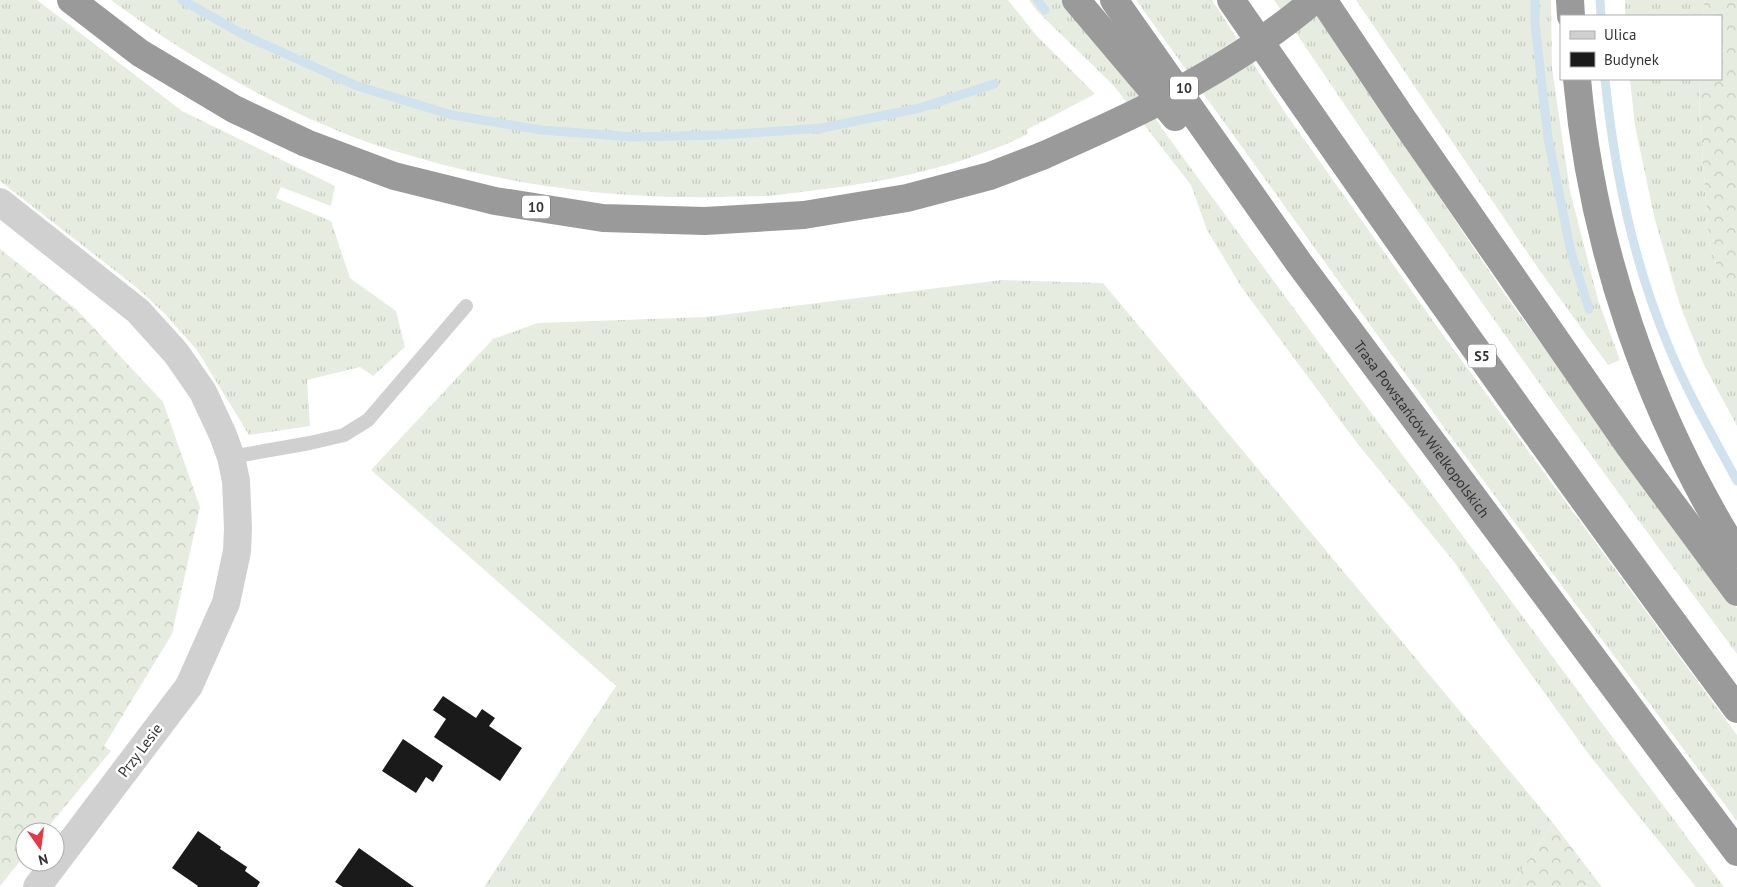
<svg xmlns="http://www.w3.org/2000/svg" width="1737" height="887" font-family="'PT Sans',sans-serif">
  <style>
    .grass { fill: url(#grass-tufts) }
    .forest { fill: url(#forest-crowns) }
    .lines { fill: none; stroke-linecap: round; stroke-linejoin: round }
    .stream { stroke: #cfe2ee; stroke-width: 9 }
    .building { fill: #1a1a1a }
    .lane { stroke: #d0d0d0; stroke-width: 14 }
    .street { stroke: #d0d0d0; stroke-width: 28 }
    .highway { stroke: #9a9a9a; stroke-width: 28 }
    .highway-bridge { stroke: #9a9a9a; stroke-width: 28 }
    .labels { text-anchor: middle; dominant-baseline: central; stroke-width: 5; stroke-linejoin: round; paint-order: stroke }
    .shield { fill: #fff; stroke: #707070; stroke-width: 1 }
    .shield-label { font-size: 14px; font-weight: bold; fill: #333 }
    .street-label { font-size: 15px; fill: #333; stroke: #fff }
  </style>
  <defs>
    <pattern id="grass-tufts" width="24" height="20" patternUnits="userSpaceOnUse" patternTransform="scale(1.25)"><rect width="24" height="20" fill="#e6ecdf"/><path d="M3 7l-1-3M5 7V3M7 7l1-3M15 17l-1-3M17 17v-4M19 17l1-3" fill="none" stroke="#c6cbc0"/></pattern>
    <pattern id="forest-crowns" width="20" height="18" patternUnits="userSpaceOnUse" patternTransform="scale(1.25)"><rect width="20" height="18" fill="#e6ecdf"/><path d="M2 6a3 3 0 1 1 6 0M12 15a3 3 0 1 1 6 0" fill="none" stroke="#c6cbc0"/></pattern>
  </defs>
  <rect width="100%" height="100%" fill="#fff"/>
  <!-- grass -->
  <path class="grass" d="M0,0h37l145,111 153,75 -4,20 -50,-19 -5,11 55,23 19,57 46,33 9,36 -32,29 -13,-9 -53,13 3,46 -61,9 -52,-85 -33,-37 -28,-26 -136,-106z
    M111,0h897l28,35 59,59 -69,36 2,4c-62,30 -128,45 -196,54 -18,2 -36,5 -54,7 -19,2 -39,1 -58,2 -104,2 -208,-11 -308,-41 -14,-4 -28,-8 -42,-13 -94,-34 -179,-84 -259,-143z
    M1029,0h39l41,53 70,99 138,188 407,547h-28l-106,-131 -83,-115 -52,-78 -98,-120 -115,-155 -35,-58 -16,-45 -78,-100 -76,-74z
    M1136,0h76l74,114 160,225 291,396v86l-289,-388z
    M1274,0h33l201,299 229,309v46c-159,-214 -315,-432 -463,-654z
    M1356,0h195l1,68 18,123 28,109 22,60 -12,5 -68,-94z
    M1625,0h80l-3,16h-77z
    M1630,79h69l1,44 9,118 10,33 18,22v130l-34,-63 -23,-58 -25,-85 -20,-94z
    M1002,280l101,3 450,540 -43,64h-1026l132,-201 -245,-216 122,-131 45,-16 168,-6z"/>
  <!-- forest -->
  <path class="forest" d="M1705,0h32v296l-18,-22 -10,-33 -9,-118 -1,-44h22v-63h-19z
    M0,249l77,61 86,92 37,105 -28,127 -68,112 7,5 -67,81h-19v23l-25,31z
    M1553,823l49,64h-92z"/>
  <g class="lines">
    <!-- stream -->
    <path class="stream" d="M182,0l64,36 111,50 95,29 89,15 93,7 87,-2 101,-7 98,-20 74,-24
      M1037,0l8,10
      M1535,0v24l13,114 23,114 18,57
      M1600,0l1,16
      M1605,79c9,90 28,182 63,266 19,47 45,91 69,136"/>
  </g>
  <!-- building -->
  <path class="building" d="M443,696l33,22 6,-9 13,9 -6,8 33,22 -22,33 -66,-44 12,-18 -13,-9z
    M403,739l40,27 -10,16 -7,-5 -10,16 -34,-22z
    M198,831l23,16 -1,2 27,18 -2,4 15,11 -3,5h-60l1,-1 -26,-18z
    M359,848l55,39h-71l-8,-5z"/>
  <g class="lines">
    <!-- lane -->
    <path class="lane" d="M231,457l79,-14 34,-8 24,-15 98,-114"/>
    <!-- street -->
    <path class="street" d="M0,202l138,109 38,42 27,39 20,43 8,22 5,24 1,23 1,25 -1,22 -11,52 -37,83 -152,201"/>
    <!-- highway -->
    <g class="highway">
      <path d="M71,0l69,53 94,56 72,34 88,33 101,25 108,17 102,3 99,-6 103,-17 83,-22 52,-20"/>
      <path d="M1076,0l99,117"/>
      <path id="s1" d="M1114,0l185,263 438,589"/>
      <path d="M1231,0c165,239 333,476 506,709"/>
      <path d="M1323,0l79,118 228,329 107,145"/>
      <path d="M1570,0l1,16"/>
      <path d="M1577,79c15,167 71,332 160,475"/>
    </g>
    <!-- highway-bridge -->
    <path class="highway-bridge" d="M1042,156c42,-19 85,-37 125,-59 51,-27 103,-59 147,-97"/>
  </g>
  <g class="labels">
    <!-- shield labels -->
    <g class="shield">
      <rect x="1170" y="76.5" width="28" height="23" rx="4"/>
      <rect x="522" y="195.5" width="28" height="23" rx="4"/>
      <rect x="1468" y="344.5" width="28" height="23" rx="4"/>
    </g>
    <g class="shield-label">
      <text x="1184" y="88">10</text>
      <text x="536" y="207">10</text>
      <text x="1482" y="356">S5</text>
    </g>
    <!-- street labels -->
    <g class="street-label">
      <text stroke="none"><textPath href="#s1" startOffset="528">Trasa Powstańców Wielkopolskich</textPath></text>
      <text transform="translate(140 750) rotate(-53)">Przy Lesie</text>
    </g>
  </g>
  <!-- legend -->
  <rect x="1560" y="15" width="162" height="65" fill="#ffffff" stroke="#adadad"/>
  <rect x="1570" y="31" width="25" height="8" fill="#d0d0d0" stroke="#adadad"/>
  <text x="1604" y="40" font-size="15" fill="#333333">Ulica</text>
  <rect x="1570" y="52" width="25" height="15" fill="#1a1a1a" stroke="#adadad"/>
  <text x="1604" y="65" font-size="15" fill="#333333">Budynek</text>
  <!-- north arrow -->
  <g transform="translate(40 847) rotate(166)"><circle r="24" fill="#ffffff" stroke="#adadad"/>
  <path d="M0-4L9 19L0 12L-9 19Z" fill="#e63946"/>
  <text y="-8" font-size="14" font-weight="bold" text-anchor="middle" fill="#333333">N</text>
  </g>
</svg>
